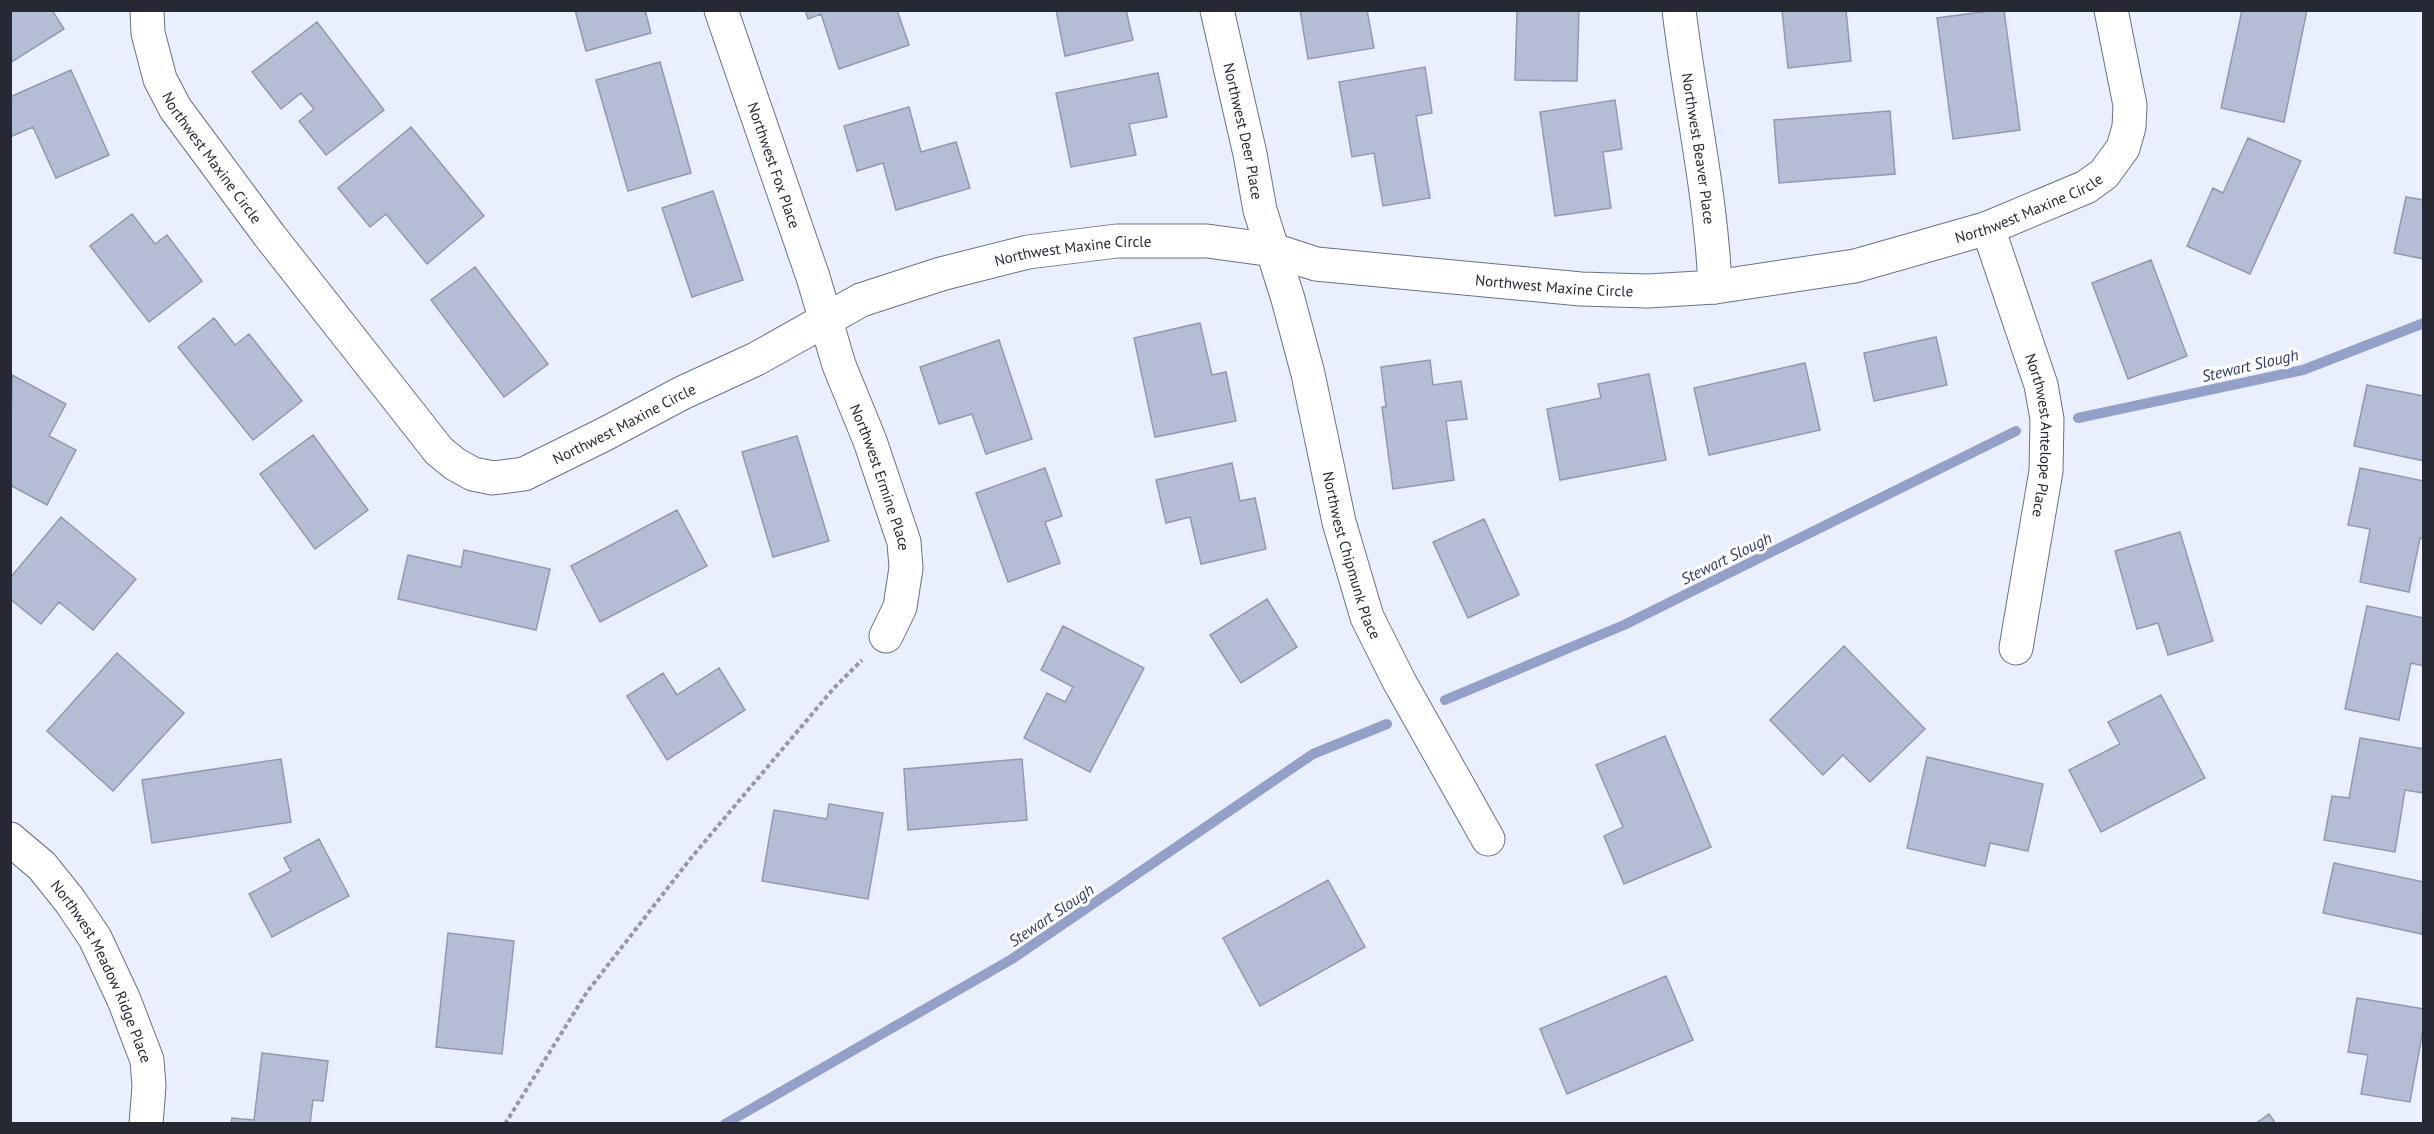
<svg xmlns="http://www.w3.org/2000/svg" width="2434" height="1134" font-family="'PT Sans',sans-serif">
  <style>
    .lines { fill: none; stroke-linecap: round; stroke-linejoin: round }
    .stream { stroke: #93a0c8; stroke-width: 10 }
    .building { fill: #b5bdd5; stroke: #9199b0; stroke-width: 1.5 }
    .street-casing { stroke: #6a7187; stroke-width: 35 }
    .path { stroke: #9599a6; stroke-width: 4; stroke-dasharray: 4.5 3; stroke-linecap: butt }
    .street { stroke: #fff; stroke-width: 33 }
    .labels { text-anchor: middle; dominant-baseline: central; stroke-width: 6; stroke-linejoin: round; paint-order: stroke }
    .street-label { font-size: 15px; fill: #262933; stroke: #fff }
    .water-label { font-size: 16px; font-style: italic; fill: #2e3b6f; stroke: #fff }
  </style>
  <rect width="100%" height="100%" fill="#eaeffe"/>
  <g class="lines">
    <!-- stream -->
    <path class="stream" d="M2078,418l225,-48 121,-47
      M1445,700l179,-75 392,-194
      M725,1124l287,-165 301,-205 74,-30"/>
  </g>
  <!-- building -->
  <path class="building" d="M10,10h42l12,19 -54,34z
    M575,10h70l6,23 -65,18z
    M805,10h92l12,35 -70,24 -18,-55 -13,5z
    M1056,10h70l7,30 -68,16z
    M1300,10h67l7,38 -66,11z
    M1517,10h62l-2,71 -62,-1z
    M1782,10h64l5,51 -63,7z
    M1996,10h8l16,120 -67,9 -16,-121z
    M2242,10h65l-23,112 -63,-14z
    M317,22l67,88 -58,45 -27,-34 15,-12 -13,-16 -20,16 -29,-37z
    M660,62l31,111 -63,18 -32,-111z
    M1425,67l7,46 -16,3 14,82 -47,8 -9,-53 -22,4 -13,-75z
    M71,70l38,85 -53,23 -23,-51 -23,10v-40z
    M1158,73l9,44 -38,7 7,31 -65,12 -15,-74z
    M1615,100l7,49 -19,3 8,56 -56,8 -15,-104z
    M909,107l12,45 35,-10 14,46 -74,22 -13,-47 -26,8 -13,-45z
    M1890,111l5,63 -116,9 -5,-63z
    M411,127l73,89 -57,48 -41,-50 -16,13 -32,-39z
    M2248,138l53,23 -51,113 -63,-28 26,-58 10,5z
    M713,191l30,89 -51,17 -30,-89z
    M2406,197l18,3v59l-30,-6z
    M132,214l23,30 12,-9 35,46 -53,41 -59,-76z
    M2151,260l36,96 -59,23 -36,-96z
    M475,267l73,97 -44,33 -73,-97z
    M214,318l21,27 14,-11 53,67 -49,39 -75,-93z
    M1200,323l12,52 14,-3 10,49 -81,16 -21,-99z
    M1936,337l11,48 -73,16 -10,-48z
    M999,340l33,99 -46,15 -14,-40 -33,10 -19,-57z
    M1430,360l3,25 28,-4 6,38 -21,2 8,59 -61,9 -11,-82h4l-5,-40z
    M1805,363l15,67 -111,25 -15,-67z
    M1649,374l17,86 -106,20 -13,-71 54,-11 -3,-14z
    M12,375l54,29 -17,32 27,14 -29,55 -37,-20z
    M2367,385l57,11v65l-70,-15z
    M313,435l55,75 -53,39 -55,-75z
    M797,436l32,105 -56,16 -31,-105z
    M1232,463l8,38 15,-3 11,51 -65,15 -11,-47 -24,6 -10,-43z
    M1045,468l17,48 -17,6 15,41 -52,19 -32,-89z
    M2360,468l64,13v58l-4,-1 -11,54 -49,-10 10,-53 -22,-4z
    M677,510l30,56 -107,56 -29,-56z
    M61,517l75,62 -43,51 -34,-28 -18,22 -31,-25v-21z
    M1484,519l35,76 -51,23 -35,-76z
    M2180,532l33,109 -45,14 -10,-32 -21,6 -22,-78z
    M464,550l86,19 -14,61 -138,-31 10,-44 53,12z
    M1267,599l30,48 -56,36 -31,-48z
    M2367,606l57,12v48l-13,-3 -12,57 -54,-11z
    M1063,626l81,42 -54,104 -66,-34 23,-45 18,9 8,-15 -32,-17z
    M1844,646l81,83 -55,53 -27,-27 -20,20 -53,-55z
    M117,653l67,60 -71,78 -66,-60z
    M719,668l26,42 -78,50 -40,-64 36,-23 14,22z
    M2161,695l44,83 -104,54 -32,-62 51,-26 -12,-22z
    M1665,736l46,111 -87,37 -20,-48 19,-9 -27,-62z
    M2360,738l64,11v44l-19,-3 -10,62 -71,-12 8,-44 17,2z
    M1927,757l116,27 -15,67 -38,-8 -5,23 -78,-18z
    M281,759l10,63 -139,21 -10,-63z
    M1022,759l5,61 -119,10 -4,-61z
    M829,804l54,9 -15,86 -106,-18 12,-71 53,9z
    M319,839l30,57 -77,41 -23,-43 42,-23 -7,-13z
    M2334,863l90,19 -2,52 -99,-21z
    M1328,880l37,67 -105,59 -37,-68z
    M448,933l66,8 -12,113 -66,-7z
    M1666,976l27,64 -126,54 -27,-65z
    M2357,998l67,11v15l-14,78 -49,-8 7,-39 -20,-3z
    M262,1053l66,8 -5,40 -10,-1 -3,24h-79l1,-6 22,2z
    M2269,1114l7,10h-21z"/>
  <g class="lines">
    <defs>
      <g id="street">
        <path id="s1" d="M147,10l1,23 12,46 15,29 94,127 170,216 16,13 18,10 20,4 31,-4 81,-40 77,-41 74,-34 105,-59 80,-26 87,-22 89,-11h90l66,9 43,14 265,25 67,2 67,-4 140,-21 133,-38 98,-41 18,-13 19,-26 6,-21 1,-22 -19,-95"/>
        <path id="s2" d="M721,10l92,267 26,88 31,76 34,101 2,26 -6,39 -14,29"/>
        <path id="s3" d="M1217,10l33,144 10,56 28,89 20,75 31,148 28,95 32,64 89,158"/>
        <path id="s4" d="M1679,10c11,93 32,183 36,277"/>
        <path id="s5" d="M1988,228l53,157 6,34 -1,52 -30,177"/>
        <path id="s6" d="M10,839l32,27 28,35 25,37 29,62 23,60 2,26 -3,38"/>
      </g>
    </defs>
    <!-- street casing -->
    <use href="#street" class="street-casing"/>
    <!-- path -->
    <path class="path" d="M505,1124l82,-132 104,-134 142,-169 29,-29"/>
    <!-- street -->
    <use href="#street" class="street"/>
  </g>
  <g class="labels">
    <!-- street labels -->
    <g class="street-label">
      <text stroke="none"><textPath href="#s3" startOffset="124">Northwest Deer Place</textPath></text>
      <text stroke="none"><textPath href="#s4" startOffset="140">Northwest Beaver Place</textPath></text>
      <text stroke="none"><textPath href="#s1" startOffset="165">Northwest Maxine Circle</textPath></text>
      <text stroke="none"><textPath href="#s2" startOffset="164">Northwest Fox Place</textPath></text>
      <text stroke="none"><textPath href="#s1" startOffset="2199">Northwest Maxine Circle</textPath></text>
      <text stroke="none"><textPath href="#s1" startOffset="1227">Northwest Maxine Circle</textPath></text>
      <text stroke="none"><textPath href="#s1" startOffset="1713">Northwest Maxine Circle</textPath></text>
      <text stroke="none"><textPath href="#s1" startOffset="741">Northwest Maxine Circle</textPath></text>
      <text stroke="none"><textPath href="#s5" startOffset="216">Northwest Antelope Place</textPath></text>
      <text stroke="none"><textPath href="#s2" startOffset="494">Northwest Ermine Place</textPath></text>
      <text stroke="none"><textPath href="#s3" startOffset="562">Northwest Chipmunk Place</textPath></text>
      <text stroke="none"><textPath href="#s6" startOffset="164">Northwest Meadow Ridge Place</textPath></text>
    </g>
    <!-- water labels -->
    <g class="water-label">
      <text transform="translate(2250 365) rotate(-13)">Stewart Slough</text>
      <text transform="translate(1726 558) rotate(-26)">Stewart Slough</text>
      <text transform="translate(1051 915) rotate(-34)">Stewart Slough</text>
    </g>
  </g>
  <!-- border -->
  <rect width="2434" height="1134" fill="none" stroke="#262933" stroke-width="24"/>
</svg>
